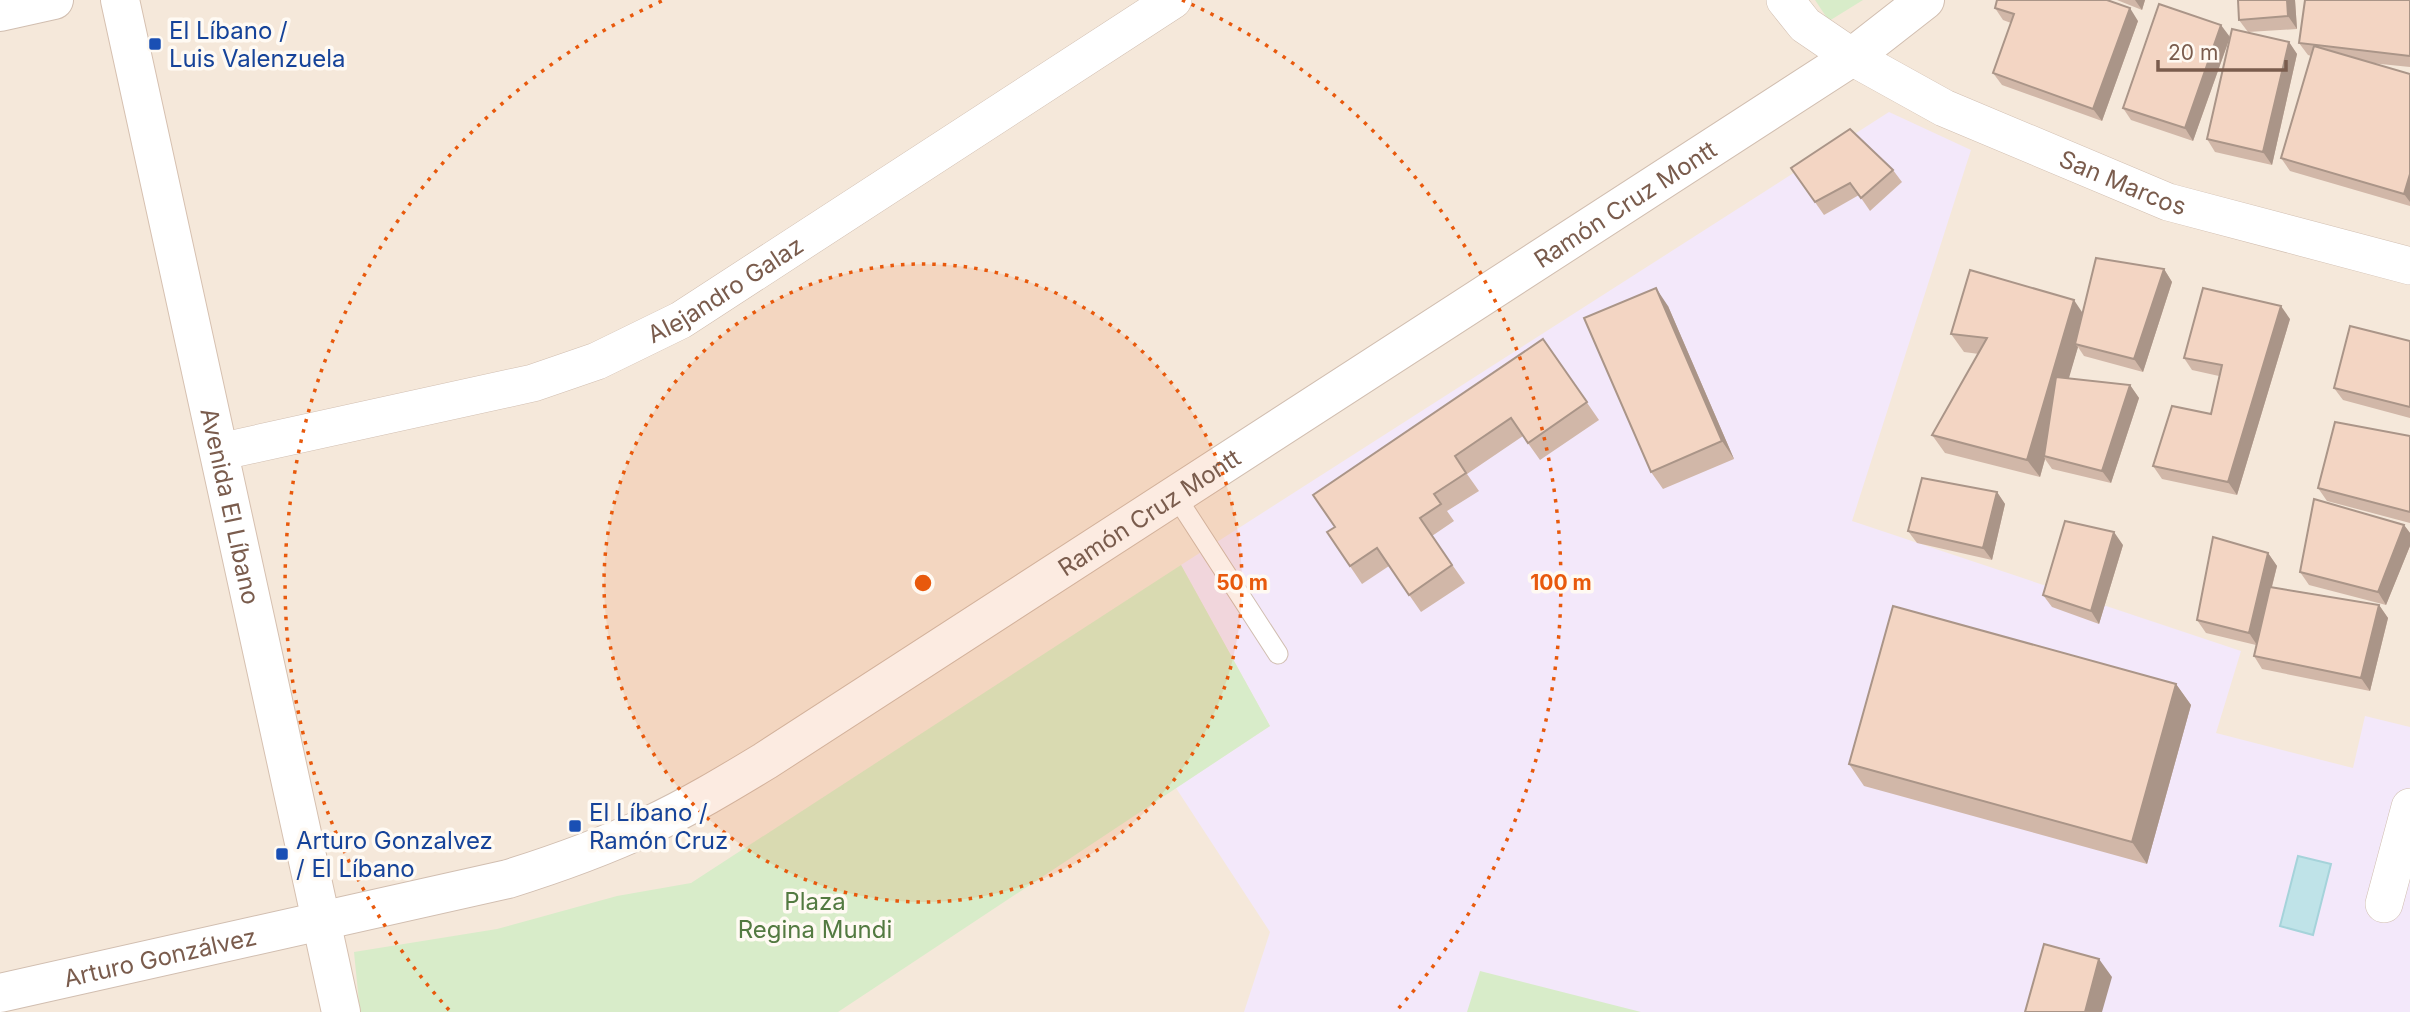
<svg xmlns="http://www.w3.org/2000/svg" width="2410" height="1012" font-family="Inter,sans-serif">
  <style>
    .residential { fill: #f5e8da }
    .education { fill: #f3e8fa }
    .green { fill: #d8ecc9 }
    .water { fill: #bfe3e8; stroke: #a5d3da; stroke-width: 2 }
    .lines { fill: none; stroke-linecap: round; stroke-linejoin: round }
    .service-casing { stroke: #d1beb0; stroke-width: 21 }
    .minor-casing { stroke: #d1beb0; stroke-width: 38 }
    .tertiary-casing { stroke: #d1beb0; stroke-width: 40 }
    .secondary-casing { stroke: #d6c0b0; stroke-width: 40 }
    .service { stroke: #fff; stroke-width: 19 }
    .minor { stroke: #fff; stroke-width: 37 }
    .tertiary { stroke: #fff; stroke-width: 38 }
    .secondary { stroke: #fff; stroke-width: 38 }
    .wall { fill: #d1b7a8 }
    .shaded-wall { fill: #aa9588 }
    .building { fill: #f3d5c3; stroke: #aa9588; stroke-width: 2 }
    .ring { fill: none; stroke: #e8590c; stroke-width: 3.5; stroke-dasharray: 3.5 7 }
    .transit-dot { fill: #1a4fb4; stroke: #fffaf3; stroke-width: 2.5 }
    .labels { text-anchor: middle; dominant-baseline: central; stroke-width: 7; stroke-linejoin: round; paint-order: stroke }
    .transit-label { font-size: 24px; fill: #164399; stroke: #fffaf3; text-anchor: start }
    .street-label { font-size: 24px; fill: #7a5c4d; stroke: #fffaf3 }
    .park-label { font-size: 24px; fill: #537a41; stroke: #fffaf3 }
    .centre { fill: #e8590c; stroke: #fffaf3; stroke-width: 3.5 }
    .ring-label { font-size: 21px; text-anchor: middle; font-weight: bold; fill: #e8590c; stroke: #fffaf3; stroke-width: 7; stroke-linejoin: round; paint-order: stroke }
  </style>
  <rect width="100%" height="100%" fill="#fdf6ec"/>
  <!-- residential -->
  <path class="residential" d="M0,0h2410v1012h-2410z"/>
  <!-- education -->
  <path class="education" d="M1889,112l82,38 -119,371 389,130 -25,82 137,35 12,-52 45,11v285h-1166l26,-80 -94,-144 94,-62 -89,-161z"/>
  <!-- green -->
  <path class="green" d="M1815,0h48l-34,21z
    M1181,565l89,161 -432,286h-478l-6,-60 143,-23 120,-33 74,-13z
    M1480,971l161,41h-174z"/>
  <!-- water -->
  <path class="water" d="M2298,856l33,8 -18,71 -33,-9z"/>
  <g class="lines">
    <defs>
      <path id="service" d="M1175,495l103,159"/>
      <g id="minor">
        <path id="s1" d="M1785,0l20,25 47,32 92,51 224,94 242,64"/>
        <path id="s2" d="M219,452l314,-69 64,-22 84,-41 492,-320"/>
        <path d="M2384,904l26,-97"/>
      </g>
      <g id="tertiary">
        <path d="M0,12l54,-12"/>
        <path id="s3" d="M0,993l508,-114c48,-15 95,-32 140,-53 41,-19 79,-42 117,-65l1087,-704 73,-57"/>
      </g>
      <g id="secondary">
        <path id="s4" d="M120,0l221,1012"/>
      </g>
    </defs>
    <!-- service casing -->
    <use href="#service" class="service-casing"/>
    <!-- minor casing -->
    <use href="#minor" class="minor-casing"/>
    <!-- tertiary casing -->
    <use href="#tertiary" class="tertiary-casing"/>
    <!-- secondary casing -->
    <use href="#secondary" class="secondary-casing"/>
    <!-- service -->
    <use href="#service" class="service"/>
    <!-- minor -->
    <use href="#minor" class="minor"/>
    <!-- tertiary -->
    <use href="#tertiary" class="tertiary"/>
    <!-- secondary -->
    <use href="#secondary" class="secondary"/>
  </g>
  <!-- wall -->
  <path class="wall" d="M2117,0h28l-3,10z
    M2295,0l2,29 -49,3 -9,-12z
    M2410,0v67l-39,-4 39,11v132l-120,-35 -9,-13 30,-102 -3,-1 -9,-12z
    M1995,8l143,13 -36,100 -100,-36 -9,-12 18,-50 -8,-3z
    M2230,37l-37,104 -62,-21 -8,-12z
    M2289,42l8,12 -25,111 -57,-13 -8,-13z
    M1791,168l102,2 9,12 -32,29 -11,-16 -35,20z
    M2164,269l8,13 -29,90 -59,-16 -6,-9 -10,32 62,6 9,13 -28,85 -59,-14 -7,-10 -5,18 -95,-24 -13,-18 47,-81 -15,-2 -13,-18 132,-21z
    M1668,306l66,153 -71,30 -12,-17z
    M2290,319l-53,176 -75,-16 -9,-13 58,-52 8,-38 -27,-6 -8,-12z
    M1543,339l56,81 -59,40 -17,-24 -56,38 12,17 -32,20 7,10 -22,15 33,47 -44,29 -32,-46 -27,18 -35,-52 8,-5z
    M2410,341v77l-67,-18 -9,-12z
    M2410,436v87l-83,-22 -9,-13z
    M1997,492l8,12 -13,56 -75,-17 -9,-12z
    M2404,525l6,8v13l-24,59 -77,-20 -9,-13z
    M2123,545l-24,79 -47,-17 -9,-12z
    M2268,553l9,13 -5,21 107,18 9,13 -18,73 -108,-22 -8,-13 2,-11 -50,-12 -9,-13z
    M2176,684l15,21 -44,159 -283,-78 -15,-22z"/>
  <!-- shaded-wall -->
  <path class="shaded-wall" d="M2135,0h10l-3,10z
    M2287,0h8l2,29 -9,-13z
    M2130,8l8,13 -36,100 -9,-12z
    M2221,25l9,12 -37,104 -8,-13z
    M2289,42l8,12 -25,111 -9,-13z
    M2410,174v28l-6,-8z
    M2164,269l8,13 -29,90 -9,-13z
    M1656,288l12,18 66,153 -12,-18z
    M2074,300l12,18 -11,26 3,3 -32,110 -2,-1 1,3 -5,18 -13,-17z
    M2281,306l9,13 -53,176 -9,-13z
    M2130,385l9,13 -28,85 -9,-12z
    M1997,492l8,12 -13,56 -9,-12z
    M2404,525l6,8v13l-24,59 -8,-13z
    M2114,532l9,13 -24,79 -8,-13z
    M2268,553l9,13 -20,79 -8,-12z
    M2379,605l9,13 -18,73 -9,-13z
    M2176,684l15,21 -44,159 -15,-22z
    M2099,959l13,18 -10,35h-17z"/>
  <!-- building -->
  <path class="building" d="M1997,0h110l23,8 -37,101 -100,-36 21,-59 -19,-6z
    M2238,0h49l1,16 -49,4z
    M2305,0h105v56l-111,-13z
    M2159,4l62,21 -36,103 -62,-20z
    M2232,29l57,13 -26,110 -56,-13z
    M2314,46l96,28v100l-6,20 -123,-36z
    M1850,129l43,41 -32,28 -11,-15 -35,19 -24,-34z
    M2096,258l68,11 -30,90 -59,-15z
    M1970,270l104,30 -47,160 -95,-25 55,-97 -36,-4z
    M1656,288l66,153 -71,31 -67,-154z
    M2203,288l78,18 -53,176 -75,-16 19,-60 39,8 11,-49 -38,-7z
    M2350,326l60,15v66l-76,-19z
    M1543,339l44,63 -59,41 -17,-25 -56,38 11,17 -32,21 7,10 -21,14 32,47 -43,30 -32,-47 -27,18 -23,-34 8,-5 -22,-32z
    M2056,377l74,8 -28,86 -58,-15z
    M2335,422l75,14v76l-92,-24z
    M1922,478l75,14 -14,56 -75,-17z
    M2314,499l90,26 -26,67 -78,-20z
    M2065,521l49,11 -23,79 -48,-16z
    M2213,537l55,16 -19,80 -52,-13z
    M2270,587l109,18 -18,73 -107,-22z
    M1893,606l283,78 -44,158 -283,-78z
    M2044,944l55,15 -14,53h-60z"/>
  <!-- distance rings -->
  <circle cx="923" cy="583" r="319" fill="#e8590c" fill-opacity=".12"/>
  <g class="ring">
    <circle cx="923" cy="583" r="319"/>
    <path d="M449 1010A638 638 0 0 1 664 0M1182 0A638 638 0 0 1 1397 1010"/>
  </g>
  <!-- markers -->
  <g class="transit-dot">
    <rect x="148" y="37" width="14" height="14" rx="3.5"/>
    <rect x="568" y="819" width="14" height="14" rx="3.5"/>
    <rect x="275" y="847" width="14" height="14" rx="3.5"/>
  </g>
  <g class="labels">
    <!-- transit labels -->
    <g class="transit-label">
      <text x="169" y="30">El Líbano /<tspan x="169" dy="28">Luis Valenzuela</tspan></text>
      <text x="589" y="812">El Líbano /<tspan x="589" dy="28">Ramón Cruz</tspan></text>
      <text x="296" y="840">Arturo Gonzalvez<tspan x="296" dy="28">/ El Líbano</tspan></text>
    </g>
    <!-- street labels -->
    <g class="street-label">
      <text stroke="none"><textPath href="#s1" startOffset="388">San Marcos</textPath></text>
      <text stroke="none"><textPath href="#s3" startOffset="1829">Ramón Cruz Montt</textPath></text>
      <text stroke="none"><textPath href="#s2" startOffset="536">Alejandro Galaz</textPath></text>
      <text stroke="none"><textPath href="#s4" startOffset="518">Avenida El Líbano</textPath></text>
      <text stroke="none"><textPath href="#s3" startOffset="1262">Ramón Cruz Montt</textPath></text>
      <text stroke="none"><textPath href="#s3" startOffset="164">Arturo Gonzálvez</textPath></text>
    </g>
    <!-- park labels -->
    <g class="park-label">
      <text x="815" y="901">Plaza<tspan x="815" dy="28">Regina Mundi</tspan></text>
    </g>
  </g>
  <circle cx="923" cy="583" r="10" class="centre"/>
  <g class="ring-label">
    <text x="1242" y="590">50 m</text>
    <text x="1561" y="590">100 m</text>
  </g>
  <!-- scale -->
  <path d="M2158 60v10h128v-10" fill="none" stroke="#7a5c4d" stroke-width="3.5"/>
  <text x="2168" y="60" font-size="21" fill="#7a5c4d" stroke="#fffaf3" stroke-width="5" paint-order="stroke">20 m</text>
</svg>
